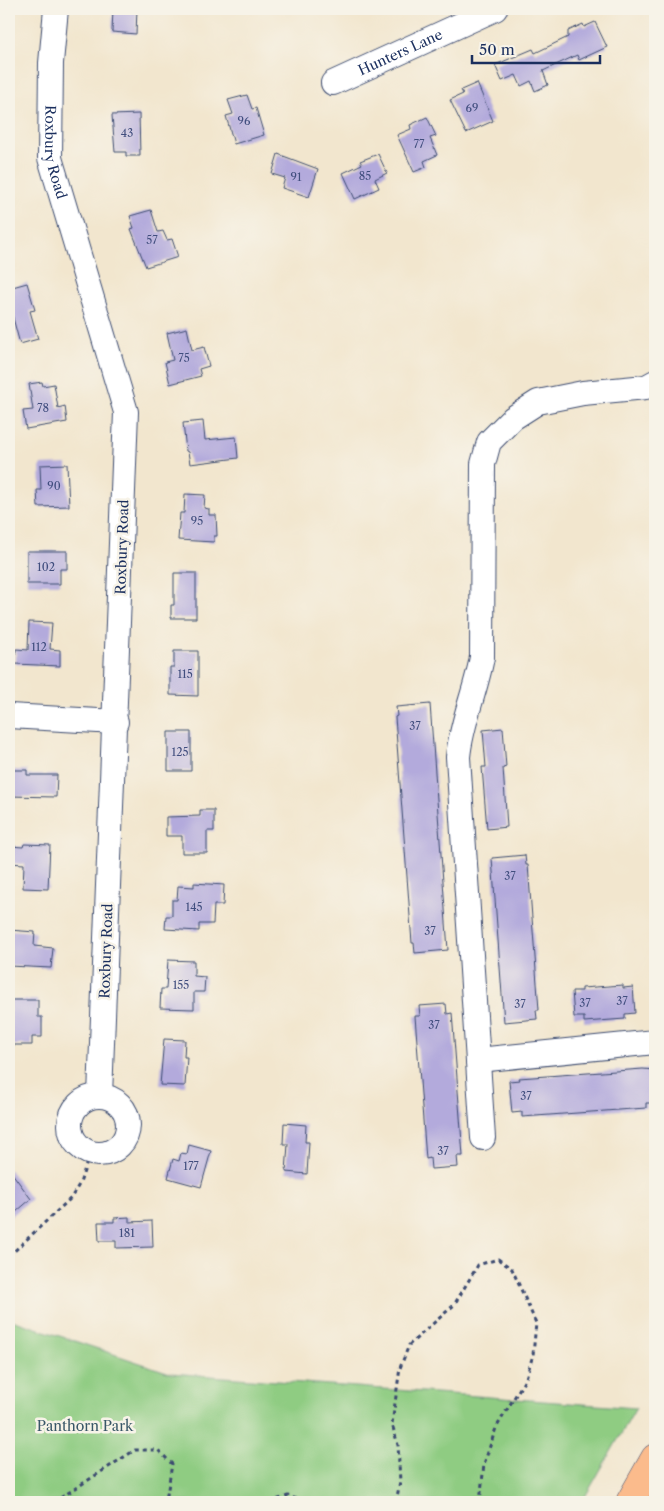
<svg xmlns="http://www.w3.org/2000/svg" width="664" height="1511" font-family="'Libre Caslon Text',serif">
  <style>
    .green { fill: #8fcc82; stroke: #557e70 }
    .building { fill: #b3aadc }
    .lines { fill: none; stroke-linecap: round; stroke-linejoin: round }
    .minor-casing { stroke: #3b4a6f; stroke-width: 26 }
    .highway-casing { stroke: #3b4a6f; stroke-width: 29 }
    .path { stroke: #3b4a6f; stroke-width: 3; stroke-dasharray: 4 4; stroke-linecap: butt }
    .minor { stroke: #fff; stroke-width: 24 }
    .highway { stroke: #fbbb8c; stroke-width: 28 }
    .labels { text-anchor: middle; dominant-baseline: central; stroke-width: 5; stroke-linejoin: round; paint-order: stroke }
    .number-label { font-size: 11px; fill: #414e7e }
    .street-label { font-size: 14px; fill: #1b2f5e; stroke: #f7f3e8 }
    .park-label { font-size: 14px; fill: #385667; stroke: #f7f3e8 }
  </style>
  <rect width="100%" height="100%" fill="#f7f3e8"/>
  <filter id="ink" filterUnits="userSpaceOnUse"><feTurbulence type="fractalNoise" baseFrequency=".02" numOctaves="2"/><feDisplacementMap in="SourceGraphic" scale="10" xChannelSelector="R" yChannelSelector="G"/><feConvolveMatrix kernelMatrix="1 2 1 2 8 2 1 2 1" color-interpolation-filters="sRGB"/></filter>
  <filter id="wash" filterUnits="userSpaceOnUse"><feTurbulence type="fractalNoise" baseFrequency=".0096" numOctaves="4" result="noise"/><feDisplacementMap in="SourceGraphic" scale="20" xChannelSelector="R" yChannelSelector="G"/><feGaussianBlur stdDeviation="1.12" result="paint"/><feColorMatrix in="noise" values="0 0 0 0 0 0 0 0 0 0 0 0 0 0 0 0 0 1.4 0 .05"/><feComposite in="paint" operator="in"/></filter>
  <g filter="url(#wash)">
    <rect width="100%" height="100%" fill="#f2e6ce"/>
    <!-- green -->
    <path class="green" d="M9,1319l161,54 466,35 -54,94h-573z"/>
    <g id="blocks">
      <!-- building -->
      <path class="building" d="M113,9h24l-1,25 -24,-2z
        M595,22l12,25 -28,13 -2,-5 -34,16 5,14 -13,6 -4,-10 -10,5 -5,-11 -14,6 -7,-16 38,-16 2,4 33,-16v-6l15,-7 1,3z
        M477,83l16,38 -27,12 -16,-33 13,-6 -2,-4z
        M247,95l5,14 4,-1 8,27 -30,9 -8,-28 7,-2 -5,-14z
        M139,114l1,42h-14v-4h-11l-3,-37z
        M427,117l9,19 -6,2 7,17 -13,6 2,6 -12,5 -17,-37 14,-6 -1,-4z
        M278,154l40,15 -9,28 -27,-9 3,-10 -13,-4z
        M378,154l9,19 -12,6 4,9 -24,11 -12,-26 19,-9 -2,-3z
        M151,210l7,22 5,-1 4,9 5,-1 6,18 -32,10 -15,-38 3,-1 -4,-12z
        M27,283l8,27 -5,1 8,28 -18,5 -11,-41v-15z
        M187,328l5,22 12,-3 5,19 -10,3 2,7 -31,8 -5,-22 8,-2 -6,-27z
        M42,382l1,4 11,-2 4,24 7,-2 2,16 -41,7 -3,-18 10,-1 -4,-26z
        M203,421l2,19 31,-3 2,21 -48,6 -2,-12 -2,-1 -3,-28z
        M67,464l2,42 -31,1 -1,-17h4l-1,-25z
        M185,494l20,1 -1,13 5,1v6h7l1,21h-3v6l-36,-2 2,-27h4z
        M27,551h40v18h-7v15h-33z
        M174,573h22v45h-25v-13h3z
        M29,622l23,1 -2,26 10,1v16l-45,-2 1,-15 12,1z
        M174,651h24v45l-28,-1v-28h4z
        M430,704l18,246 -33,3 -1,-10h-2l-17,-226 2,-1 -1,-9z
        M503,728l3,39 -3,1 4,59 -20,2 -5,-62h4l-3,-37z
        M168,732h23v39h-23z
        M9,770h18v5h30l-1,22 -47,-1z
        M200,810h14v21h-7v22h-25v-17h-16v-19l34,-1z
        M24,844l26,1 -2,44 -25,-1 1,-24 -15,-1 1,-17 13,1z
        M525,855l1,10h2l11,145h-3l1,9 -33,3 -12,-164z
        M194,883l30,2 -1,20h-9l-1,19h-14v7l-34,-2 1,-13h6v-16h5l1,-14 16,1z
        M9,930l26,2 -1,14 19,2 -2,20 -42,-2z
        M168,960l26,1v15l11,1 -1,15h-10v17l-34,-1 1,-19h5z
        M623,985v3l10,-1 2,26 -10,1v5l-27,2 -14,1v-5h-10l-2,-26h10v-3z
        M10,1000h28v17h4v20h-10v8h-22z
        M446,1004l1,10 5,-1 11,143h-6l1,11 -27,2 -1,-11 -4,1 -11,-143h5l-1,-10z
        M164,1039l21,1 -1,17h3l-2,29 -25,-1z
        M643,1069l12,1v33h-9v5l-124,9v-5l-10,1 -3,-32 11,-1 -1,-2z
        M284,1123l22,2 -1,17h4l-2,32 -21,-2 2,-28h-5z
        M189,1145l22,6 -10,36 -33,-9 5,-19 6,2 2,-8 6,1z
        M9,1169l22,30 -22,19z
        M129,1217v5l23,-1 1,26 -37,1v-7h-17l-1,-19h16v-4z"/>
    </g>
  </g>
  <g filter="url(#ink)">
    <use href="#blocks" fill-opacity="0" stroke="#3b4a6f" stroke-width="1"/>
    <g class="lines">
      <defs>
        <g id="minor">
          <path id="s1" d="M56,9l-5,54 -1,95 76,254 -26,684"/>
          <path id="s2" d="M333,83l162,-74"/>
          <path d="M9,716l107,6"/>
          <path d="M478,1060l177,-18"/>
          <circle cx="99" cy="1125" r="29"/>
          <path d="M483,1138l-25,-381c3,-34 18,-66 24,-100l1,-193 6,-22 24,-24 25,-16 45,-9 63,-6 9,-5"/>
        </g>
        <path id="highway" d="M630,1502l25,-44"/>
      </defs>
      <!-- minor casing -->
      <use href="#minor" class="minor-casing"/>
      <!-- highway casing -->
      <use href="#highway" class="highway-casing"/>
      <!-- path -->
      <path class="path" d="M9,1256l62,-58 9,-15 10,-30
        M54,1502l81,-52h23l14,14 -5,31 -11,7
        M270,1502l18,-6 18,6
        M396,1502l4,-20 -2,-37 -6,-21 8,-56 9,-23 45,-40 24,-40 20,-6 14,10 24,54 -3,32 -7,23 -30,50 -12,36 -4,38"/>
      <!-- minor -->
      <use href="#minor" class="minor"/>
      <!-- highway -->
      <use href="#highway" class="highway"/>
    </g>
  </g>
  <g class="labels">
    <!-- number labels -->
    <g class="number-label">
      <text x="472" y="108">69</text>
      <text x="244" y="121">96</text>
      <text x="127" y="133">43</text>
      <text x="419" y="144">77</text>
      <text x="365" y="176">85</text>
      <text x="296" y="177">91</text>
      <text x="152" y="240">57</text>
      <text x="184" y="358">75</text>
      <text x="43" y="408">78</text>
      <text x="54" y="486">90</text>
      <text x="197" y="521">95</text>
      <text x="46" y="567">102</text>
      <text x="39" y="647">112</text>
      <text x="185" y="674">115</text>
      <text x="415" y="726">37</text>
      <text x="180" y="752">125</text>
      <text x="510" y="876">37</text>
      <text x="194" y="907">145</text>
      <text x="430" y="931">37</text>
      <text x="181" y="985">155</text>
      <text x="622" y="1001">37</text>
      <text x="585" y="1003">37</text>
      <text x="520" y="1004">37</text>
      <text x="434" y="1025">37</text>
      <text x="526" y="1096">37</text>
      <text x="443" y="1151">37</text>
      <text x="191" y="1166">177</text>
      <text x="127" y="1233">181</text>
    </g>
    <!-- street labels -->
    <g class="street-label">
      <text stroke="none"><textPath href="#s2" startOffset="74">Hunters Lane</textPath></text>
      <text stroke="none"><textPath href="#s1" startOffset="144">Roxbury Road</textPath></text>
      <text transform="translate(122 547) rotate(-88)">Roxbury Road</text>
      <text transform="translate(106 951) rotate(-88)">Roxbury Road</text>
    </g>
    <!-- park labels -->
    <g class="park-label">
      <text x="85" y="1426">Panthorn Park</text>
    </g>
  </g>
  <!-- margin -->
  <rect width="664" height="1511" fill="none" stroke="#f7f3e8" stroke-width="30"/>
  <!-- scale -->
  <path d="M472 55v8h128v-8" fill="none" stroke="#1b2f5e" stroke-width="2.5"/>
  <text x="479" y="55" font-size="15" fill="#1b2f5e" stroke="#f7f3e8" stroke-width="4" paint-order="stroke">50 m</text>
</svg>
